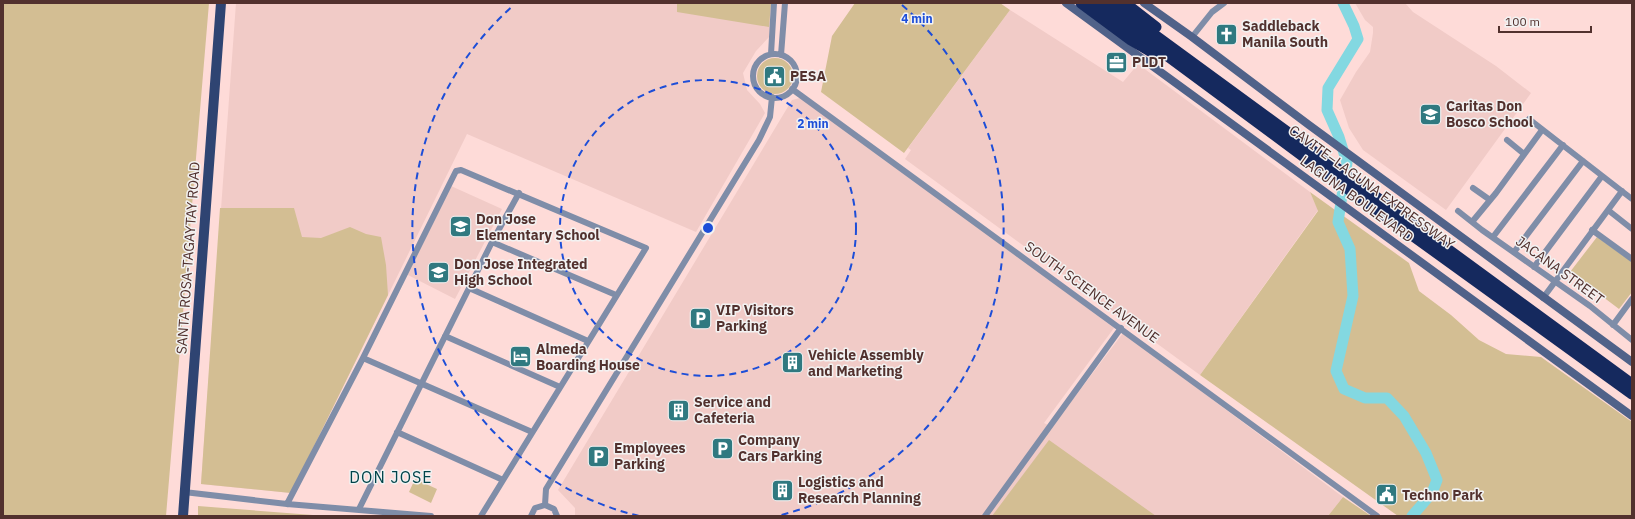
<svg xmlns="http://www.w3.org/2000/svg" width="1635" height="519" font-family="'IBM Plex Sans',sans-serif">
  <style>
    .built { fill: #f1cbc7 }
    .green { fill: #d3be93 }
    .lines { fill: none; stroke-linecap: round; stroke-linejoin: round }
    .river { stroke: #83d8e1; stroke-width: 11 }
    .street { stroke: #7f8da8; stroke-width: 6 }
    .secondary { stroke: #506289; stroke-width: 8 }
    .primary { stroke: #2f4472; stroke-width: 10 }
    .highway { stroke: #15295e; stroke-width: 11 }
    .ring { fill: none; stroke: #1d4ed8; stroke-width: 2; stroke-dasharray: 7 5 }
    .labels { text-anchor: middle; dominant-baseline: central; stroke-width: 3; stroke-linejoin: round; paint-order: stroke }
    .poi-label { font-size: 14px; font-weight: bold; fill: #52312e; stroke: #f2f2f2; text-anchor: start }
    .street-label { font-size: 14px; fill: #52312e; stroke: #f2f2f2 }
    .quarter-label { font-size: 16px; letter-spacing: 1px; fill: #00444a; stroke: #f2f2f2 }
    .centre { fill: #1d4ed8; stroke: #f2f2f2; stroke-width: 2 }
    .ring-label { font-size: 12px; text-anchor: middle; font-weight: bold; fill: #1d4ed8; stroke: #f2f2f2; stroke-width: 3; stroke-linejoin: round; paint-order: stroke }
  </style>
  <rect width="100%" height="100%" fill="#fedbd8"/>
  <!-- built -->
  <path class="built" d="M236,3h535l-2,34 -13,14 -13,22 4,17 13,14 5,9 -69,119 -229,-98 -176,359 -90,-9z
    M1355,3h50l8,9 83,54 35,27 -85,117 -83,-60 -14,-22 -9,-28 16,-28 14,-20 3,-19v-6l-8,-7z
    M1010,10l113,72 15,-18 172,128 8,18 -118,165 -295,-216 6,-9 -3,-2z
    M804,97l310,231 -70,95 8,4 71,-94 220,164 -15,19h-753v-8l-17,-18 234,-390z
    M451,186l51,23 -47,90 -49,-25z"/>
  <!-- green -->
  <path class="green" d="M3,3h206l-43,513h-163z
    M677,3h94l-2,24 -92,-15z
    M855,3h145l10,7 -106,143 -83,-61 11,-56z
    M757 76a18 18 0 1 1 36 0a18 18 0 1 1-36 0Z
    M1310,192l99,71 10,28 32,24 28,25 27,14 35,3 91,65v94h-234l-198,-141 118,-164z
    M220,208h74l8,29 19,1 29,-11 16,7 15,3 5,28 2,30 -97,198 -90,-9z
    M1597,237l35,25v30l-13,17 -49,-37z
    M1049,440l107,76h-164z
    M415,479l22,10 -6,14 -22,-11z
    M1343,497l28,19h-43z
    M198,506l128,10h-128z"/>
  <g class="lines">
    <!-- river -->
    <path class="river" d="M1343,3l11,23 4,13 -30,49 -1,22 12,27 8,26 -9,59 12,27 3,47 -17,75 8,18 21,9h22l17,18 22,37 11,27 -5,13 -20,23"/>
    <!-- street -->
    <path class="street" d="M1192,37l20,-25 12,-9
      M771,54l3,-51
      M753 76a22 22 0 1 1 44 0a22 22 0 1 1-44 0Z
      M781,55l4,-52
      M792,89l585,427
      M1529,119l103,80
      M1507,140l17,14
      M1473,188l17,12
      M1608,210l24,19
      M1458,211l24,19 108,76 42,34
      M1472,222l24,-29 46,-63
      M1592,230l40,29
      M1493,237l70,-92
      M492,242l124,53
      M1514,252l69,-91
      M1534,267l68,-91
      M469,288l119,53
      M1543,298l79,-107
      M1613,325l19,-26
      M445,336l115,51
      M363,358l169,74
      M397,432l106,48
      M184,492l103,12 144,12
      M287,504l76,-146 93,-187 5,-1 185,78 -165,268
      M545,505l1,-16 213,-349 11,-23 2,-20
      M359,509l133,-267 27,-49
      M531,516l4,-8 10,-3 9,4 3,7
      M985,516l136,-188"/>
    <!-- secondary -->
    <path class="secondary" d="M1066,3l566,413
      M1144,3l48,34 117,88 323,237"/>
    <!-- primary -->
    <path class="primary" d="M183,516l38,-513"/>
    <!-- highway -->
    <path class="highway" d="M1081,3l50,37 24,14
      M1096,3l223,165 313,226
      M1111,3l521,381
      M1125,3l31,24"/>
  </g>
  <!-- distance rings -->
  <g class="ring">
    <circle cx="708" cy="228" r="148"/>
    <path d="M639 516A296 296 0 0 1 514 5M902 5A296 296 0 0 1 777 516"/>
  </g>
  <!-- icons -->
  <defs>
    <symbol id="church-square" viewBox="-11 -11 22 22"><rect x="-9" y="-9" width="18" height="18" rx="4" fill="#307980" stroke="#f2f2f2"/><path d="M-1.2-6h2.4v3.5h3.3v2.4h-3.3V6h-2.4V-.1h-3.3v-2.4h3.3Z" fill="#fff"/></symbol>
    <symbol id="office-square" viewBox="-11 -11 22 22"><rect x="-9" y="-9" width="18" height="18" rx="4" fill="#307980" stroke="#f2f2f2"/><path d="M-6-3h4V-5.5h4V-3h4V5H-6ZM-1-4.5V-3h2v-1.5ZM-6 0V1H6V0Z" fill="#fff"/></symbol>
    <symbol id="civic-square" viewBox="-11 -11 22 22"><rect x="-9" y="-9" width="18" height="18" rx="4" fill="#307980" stroke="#f2f2f2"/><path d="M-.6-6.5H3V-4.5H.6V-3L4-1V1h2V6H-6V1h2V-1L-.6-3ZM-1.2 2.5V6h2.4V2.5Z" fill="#fff"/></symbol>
    <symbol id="school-square" viewBox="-11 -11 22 22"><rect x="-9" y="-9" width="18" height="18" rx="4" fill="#307980" stroke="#f2f2f2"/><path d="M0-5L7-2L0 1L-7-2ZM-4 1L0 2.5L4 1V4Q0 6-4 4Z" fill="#fff"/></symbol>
    <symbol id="parking-square" viewBox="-11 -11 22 22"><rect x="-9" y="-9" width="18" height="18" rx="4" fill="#307980" stroke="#f2f2f2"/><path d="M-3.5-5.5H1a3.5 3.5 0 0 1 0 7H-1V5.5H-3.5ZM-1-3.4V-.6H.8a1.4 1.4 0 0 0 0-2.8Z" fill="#fff"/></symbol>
    <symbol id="hotel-square" viewBox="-11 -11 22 22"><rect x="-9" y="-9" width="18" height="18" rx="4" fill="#307980" stroke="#f2f2f2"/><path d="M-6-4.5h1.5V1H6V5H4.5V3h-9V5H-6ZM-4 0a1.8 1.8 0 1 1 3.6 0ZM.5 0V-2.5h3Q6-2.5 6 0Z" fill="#fff"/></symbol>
    <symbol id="building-square" viewBox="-11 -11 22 22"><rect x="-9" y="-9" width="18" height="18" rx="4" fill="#307980" stroke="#f2f2f2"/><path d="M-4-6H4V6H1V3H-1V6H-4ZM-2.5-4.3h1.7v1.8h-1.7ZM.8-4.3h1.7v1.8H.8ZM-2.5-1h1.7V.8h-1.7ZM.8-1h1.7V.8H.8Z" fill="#fff"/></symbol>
  </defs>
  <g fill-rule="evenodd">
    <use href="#church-square" x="1214" y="22" width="25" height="25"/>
    <use href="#office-square" x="1104" y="50" width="25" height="25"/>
    <use href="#civic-square" x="762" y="64" width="25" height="25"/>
    <use href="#school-square" x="1418" y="102" width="25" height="25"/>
    <use href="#school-square" x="448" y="214" width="25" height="25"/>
    <use href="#school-square" x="426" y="260" width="25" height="25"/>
    <use href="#parking-square" x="688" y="306" width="25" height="25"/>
    <use href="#hotel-square" x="508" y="344" width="25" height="25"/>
    <use href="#building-square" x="780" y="350" width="25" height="25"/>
    <use href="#building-square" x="666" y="398" width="25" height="25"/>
    <use href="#parking-square" x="710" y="436" width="25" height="25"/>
    <use href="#parking-square" x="586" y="444" width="25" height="25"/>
    <use href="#building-square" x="770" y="478" width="25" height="25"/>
    <use href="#civic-square" x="1374" y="482" width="25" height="25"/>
  </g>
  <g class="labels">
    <!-- poi labels -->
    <g class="poi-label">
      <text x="1242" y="26">Saddleback<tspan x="1242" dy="16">Manila South</tspan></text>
      <text x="1132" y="62">PLDT</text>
      <text x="790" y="76">PESA</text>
      <text x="1446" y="106">Caritas Don<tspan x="1446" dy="16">Bosco School</tspan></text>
      <text x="476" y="219">Don Jose<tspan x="476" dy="16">Elementary School</tspan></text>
      <text x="454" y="264">Don Jose Integrated<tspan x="454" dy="16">High School</tspan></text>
      <text x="716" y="310">VIP Visitors<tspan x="716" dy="16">Parking</tspan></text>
      <text x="536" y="349">Almeda<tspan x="536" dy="16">Boarding House</tspan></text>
      <text x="808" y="355">Vehicle Assembly<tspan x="808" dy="16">and Marketing</tspan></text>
      <text x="694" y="402">Service and<tspan x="694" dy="16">Cafeteria</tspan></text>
      <text x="738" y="440">Company<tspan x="738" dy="16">Cars Parking</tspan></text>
      <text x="614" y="448">Employees<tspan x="614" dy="16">Parking</tspan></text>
      <text x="798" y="482">Logistics and<tspan x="798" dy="16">Research Planning</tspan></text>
      <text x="1402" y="495">Techno Park</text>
    </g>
    <!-- street labels -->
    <g class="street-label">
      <text transform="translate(1372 187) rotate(36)">CAVITE–LAGUNA EXPRESSWAY</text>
      <text transform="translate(1357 199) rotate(36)">LAGUNA BOULEVARD</text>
      <text transform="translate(188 258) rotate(-86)">SANTA ROSA-TAGAYTAY ROAD</text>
      <text transform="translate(1560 270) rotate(36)">JACANA STREET</text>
      <text transform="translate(1092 292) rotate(36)">SOUTH SCIENCE AVENUE</text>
    </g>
    <!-- quarter labels -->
    <g class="quarter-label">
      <text x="391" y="477">DON JOSE</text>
    </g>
  </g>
  <circle cx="708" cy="228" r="6" class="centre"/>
  <g class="ring-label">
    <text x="917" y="23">4 min</text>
    <text x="813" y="128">2 min</text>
  </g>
  <!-- border -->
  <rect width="1635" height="519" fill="none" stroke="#52312e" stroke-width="8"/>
  <!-- scale -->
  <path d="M1499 26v6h92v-6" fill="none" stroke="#52312e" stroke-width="2"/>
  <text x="1505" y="26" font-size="12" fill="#52312e" stroke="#f2f2f2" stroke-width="3" paint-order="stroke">100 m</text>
</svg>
